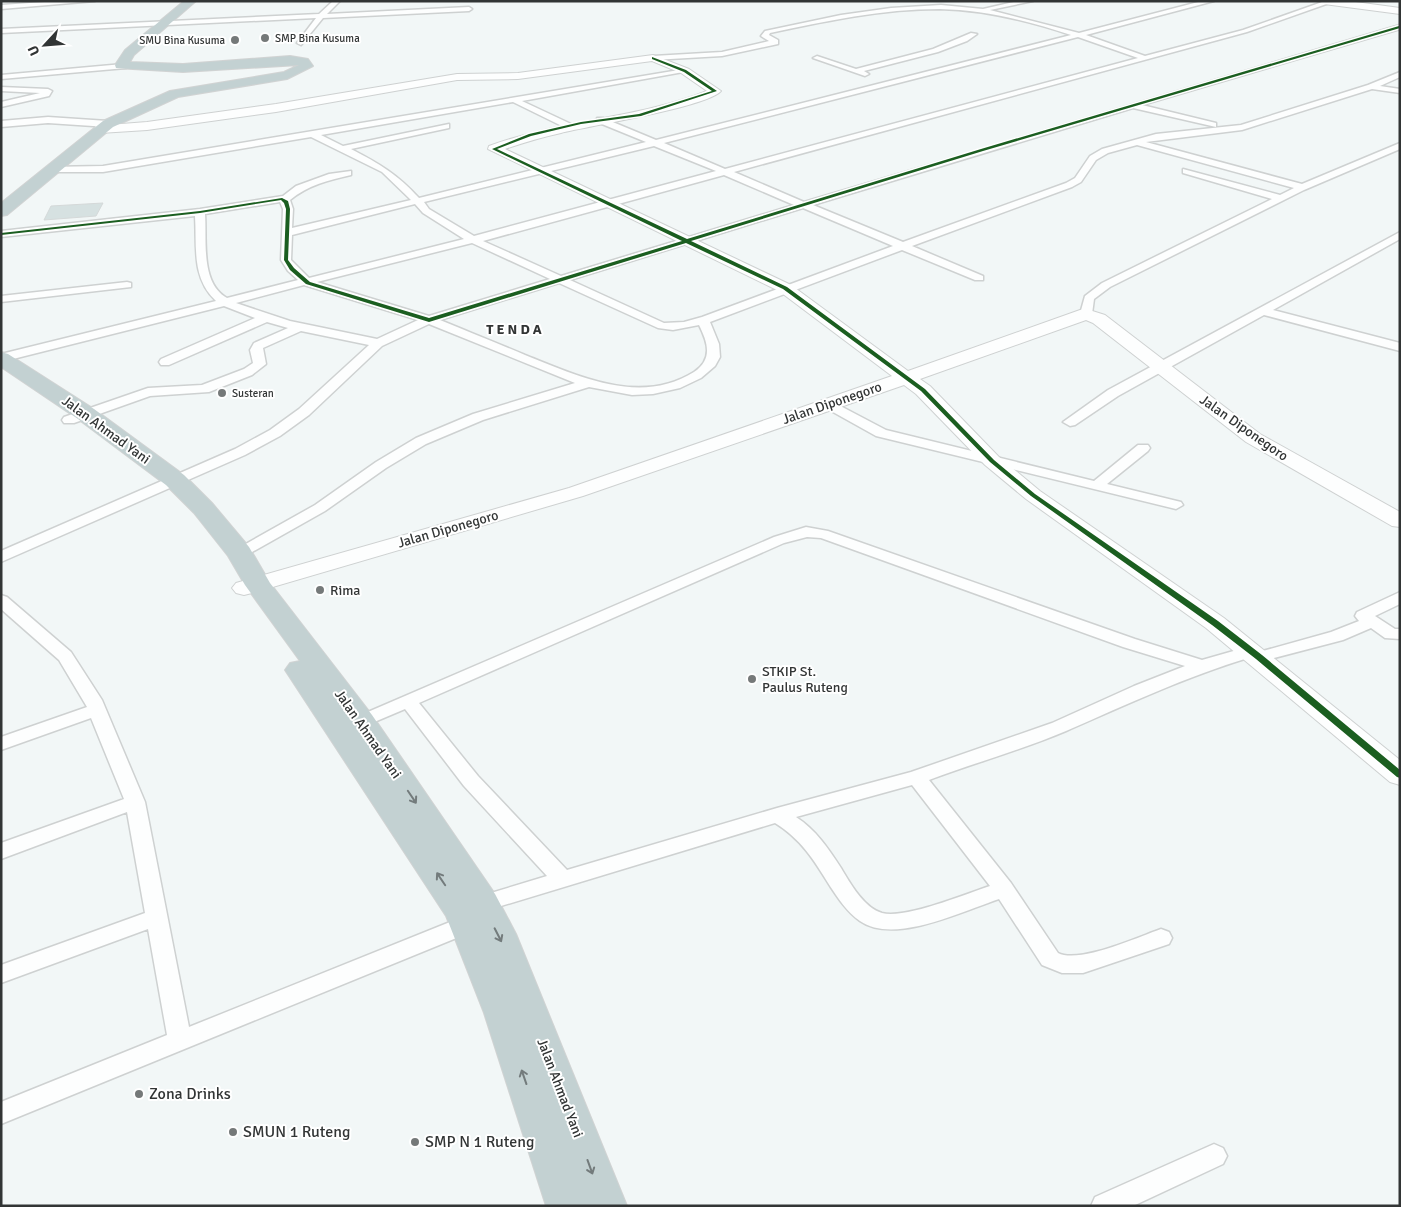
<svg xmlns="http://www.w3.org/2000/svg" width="1401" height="1207" font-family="Signika,sans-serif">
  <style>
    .building { fill: #d6e1e1; stroke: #d5d9d9 }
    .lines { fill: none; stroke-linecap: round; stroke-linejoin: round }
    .street-casing { stroke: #ced1d1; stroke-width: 3 }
    .secondary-casing { stroke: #ced1d1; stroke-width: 2 }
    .highway-casing { stroke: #d1d3d3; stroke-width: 2 }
    .street { fill: #fdfefe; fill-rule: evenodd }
    .secondary { fill: #fdfefe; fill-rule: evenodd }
    .highway { fill: #c3d1d2; fill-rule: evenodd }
    .cycleway-casing { stroke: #fff; stroke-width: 3 }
    .cycleway { fill: #1b5e20; fill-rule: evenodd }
    .oneway { stroke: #737b7c }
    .poi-dot { fill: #757979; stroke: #fff; stroke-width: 2 }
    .labels { text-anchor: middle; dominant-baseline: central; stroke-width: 4; stroke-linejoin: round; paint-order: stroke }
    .far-poi-label { font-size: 11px; fill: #323535; stroke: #fff; text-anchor: start }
    .far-quarter-label { font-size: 14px; font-weight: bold; fill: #323535; stroke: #fff }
    .street-label { font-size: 14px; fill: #323535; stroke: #fff }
    .poi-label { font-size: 14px; fill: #323535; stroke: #fff; text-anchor: start }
    .near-poi-label { font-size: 16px; fill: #323535; stroke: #fff; text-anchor: start }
  </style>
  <rect width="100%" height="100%" fill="#f2f7f7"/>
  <!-- building -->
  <path class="building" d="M103,203l-7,13 -52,4 7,-14z"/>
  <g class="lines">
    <defs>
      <path id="street" d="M59,1h36l-94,8v-4z
        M333,1h7l-13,13 142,-7 3,2 -3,2 -146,7 -22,27 -4,-2 19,-25 -315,15v-4l318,-15z
        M1018,1h15l-43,9 89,23 123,-32h12l-128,34 59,21 98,-26 82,-29 7,1 -85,30 -513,140 70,30 596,-177v4l-258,76 74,18v4l-83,-19 -320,97 90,37 163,-59 9,-5 15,-22 12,-7 54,-15 85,-9 127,-40 32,-13v5l-20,9 20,3v4l-28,-4 -130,41 -96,12 156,42 98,-41v6l-96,41 -194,97 -16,12 -2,15 -6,3 -6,-3 5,-18 17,-13 170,-84 -89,-26v-4l97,26 14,-7 -157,-43 -29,8 -12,7 -15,22 -9,5 -160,59 71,30v4h-8l-73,-30 -192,72 9,22 1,13 -5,9 -14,12 -21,10 -27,6 -21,1 -43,-8 -106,33 -57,24 -40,24 -61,43 -80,45h-10l-3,-3 3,-3 80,-45 61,-43 40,-24 57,-24 102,-31 -146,-59 -47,22 -73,69 -29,21 -35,19 -244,107v-11l234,-102 35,-19 29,-21 70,-64 -68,-14 -38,17 3,16 -14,11 -43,17 -59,4 -76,27h-10l-2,-3 2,-3 84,-29 54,-3 42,-16 9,-6 -3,-13 4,-7 34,-15 -21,-6 -98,43h-8l-2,-3 2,-3 94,-41 -31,-12 -223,56v-8l215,-53c-25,-23 -19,-55 -21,-85l-194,21v-6l199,-22 83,-13 13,-10 33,-12 22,-3v4c-22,5 -43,10 -61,25l3,9 -1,19 119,-28 -29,-28 -71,-35 -208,35h-51l-5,-3 2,-2 54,-1 582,-97 4,2 -167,30 49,23 1,2 -4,3 -55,-27 -192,33 22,11 106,-22v4l-98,21c29,15 46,25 68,49l227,-56 -49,-20v-4h6l53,22 415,-105c-42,-14 -86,-25 -131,-26 -58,0 -114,12 -170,24l-1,2 9,5v4l-56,12 -69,4 -4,-2 4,-2 69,-4 47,-11 -8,-5 4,-5 76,-16 50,-7 50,-3 42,4zM1078,37l60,21 -413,111 -61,-26zM654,146l62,25 -242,65 -45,-27 -5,-7zM724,175l70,30 -233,71 -78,-35zM280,202l3,7 -2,51 7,11 10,9 -71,18c-27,-15 -20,-58 -22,-84zM415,204l8,9 41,26 -155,39 -18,-18 1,-25zM803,208l90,38 -191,71 -18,5 -20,1 -94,-43zM472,243l78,36 -121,37 -112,-34zM559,283l99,45 15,2 26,-5c9,18 14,34 -5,47 -54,34 -116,4 -169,-17 -28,-12 -56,-23 -85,-35zM304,285l114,35 -41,19 -87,-18 -54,-18z
        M971,33l6,1 -10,7 -29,11 -74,19 5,3 -4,2 -52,-18 4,-2 39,13 77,-20z
        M123,64l4,2 -1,2 -125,11v-4z
        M1,87l47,2 4,2 -3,5 -48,11v-5l39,-9 -39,-2z
        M48,117l60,4 4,3 -4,3 -60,-4 -47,4v-6z
        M1400,232v7l-127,71 127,33v8l-136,-36 -146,81 -43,29 -5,1 -7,-4 45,-32z
        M127,282l4,1v4l-130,15v-6z
        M829,400l57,30 208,51 44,-36h10l2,3 -2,3 -41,33 74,18 2,3 -7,4 -300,-73 -52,-29 -2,-3 2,-3z
        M806,527l22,4 307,108 67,21 49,-14 6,1 2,5 72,-20 28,-11 -4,-5 2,-4 43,-20v12l-25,12 20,13h5v10l-15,-1 -14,-10 -28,12 -84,22 -6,-1 -2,-4c-66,20 -123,47 -185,74 -45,19 -92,32 -137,49l82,103 47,70c21,11 80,-16 103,-24l8,3 3,6 -3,6 -86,29h-21l-20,-8 -43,-66c-36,12 -105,46 -139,22 -13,-9 -22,-23 -30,-35 -16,-26 -29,-47 -55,-63l-297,90 -7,-2 -4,-6 4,-6 76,-23 -83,-90 -59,-77 -52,22 -6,-2 -3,-4 3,-4 427,-184zM807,537l14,1 302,109 62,19 -51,20 -82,37 -141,49 -134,36 -210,62 -89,-94 -59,-73 365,-160zM912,785l78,101c-25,8 -84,33 -108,27 -18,-5 -32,-30 -41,-45 -13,-20 -25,-38 -45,-51z
        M1,595l6,2 64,55 31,48 43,102 44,225 271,-109 8,-3 8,3 3,6 -3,6 -475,194v-22l166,-67 -19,-106 -147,54v-18l144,-52 -18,-101 -126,47v-16l123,-44 -33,-81 -90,32v-13l86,-30 -28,-47 -58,-51z
        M1214,1144l9,4 4,8 -4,8 -90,42h-42l4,-9z"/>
      <path id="secondary" d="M1319,1h29l52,7v6l-76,-10z
        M653,55l36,14 32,22c-14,16 -133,35 -160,42 -19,4 -38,10 -56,16l286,136 117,86 172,-61 6,-1 19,6 155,119 140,78v15l-8,-1 -146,-84 -153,-119 -7,-3 -166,59 10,7 69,71 41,34 184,127 176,142v25l-10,-3 -184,-154 -180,-129 -41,-34 -69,-71 -12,-9 -321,111 -331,97 -8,2 -8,-2 -4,-5 4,-5 333,-95 323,-112 -113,-85 -291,-142 1,-3c71,-26 151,-28 218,-55l-26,-18 -29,-12 -134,18 -61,1 -181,32 -129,18 -47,3 -6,-4 2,-3 51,-4 129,-18 181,-30 61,-1z"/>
      <path id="highway" d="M184,1h12l-62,54 -4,7 53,2 107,-8 18,3 5,7 -26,13 -109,18 -65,30 -106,88 -6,1v-13l102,-82 67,-30 114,-19 15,-7 -116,7 -67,-4 -1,-3 10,-15z
        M1,352l7,2 86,55 90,66 28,28 37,44 21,36 102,132 123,179 21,40 111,272h-81l-62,-193 -38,-97 -161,-246 5,-7 10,-2 -55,-76 -17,-29 -34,-43 -28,-28 -88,-66 -77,-52z"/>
    </defs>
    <!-- street casing -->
    <use href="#street" class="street-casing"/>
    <!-- secondary casing -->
    <use href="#secondary" class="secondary-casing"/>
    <!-- highway casing -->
    <use href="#highway" class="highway-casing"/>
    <!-- street -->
    <use href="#street" class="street"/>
    <!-- secondary -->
    <use href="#secondary" class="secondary"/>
    <!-- highway -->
    <use href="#highway" class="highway"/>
    <defs>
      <path id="cycleway" d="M1399,26l1,2 -417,123 -292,90 96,46 138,102 69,71 41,34 183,127 44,34 138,115v8l-3,-1 -141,-118 -44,-34 -181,-129 -41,-34 -69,-71 -138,-102 -97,-46 -257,79 -123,-38 -16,-14 -6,-10 2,-51 -2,-6 -3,-3 -81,13 -199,22v-2l199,-22 82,-13 6,3 2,8 -2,51 6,8 16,14 119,36 253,-77 -190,-92 37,-15 52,-12 58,-8 73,-23 -28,-19 -32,-13v-2l34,13 31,21 -76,25 -60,8 -50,12 -34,13 190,90 294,-90z"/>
    </defs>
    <!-- cycleway casing -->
    <use href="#cycleway" class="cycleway-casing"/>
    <!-- cycleway -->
    <use href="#cycleway" class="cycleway"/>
  </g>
  <!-- one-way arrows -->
  <defs><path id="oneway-shaft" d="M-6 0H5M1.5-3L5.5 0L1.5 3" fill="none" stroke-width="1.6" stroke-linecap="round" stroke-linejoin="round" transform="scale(1.25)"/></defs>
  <g class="oneway">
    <use href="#oneway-shaft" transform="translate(412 797) rotate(56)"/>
    <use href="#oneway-shaft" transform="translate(441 879) rotate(-124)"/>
    <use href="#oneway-shaft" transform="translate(498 935) rotate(63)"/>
    <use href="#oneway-shaft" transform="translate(524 1077) rotate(-109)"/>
    <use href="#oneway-shaft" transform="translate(590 1167) rotate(70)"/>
  </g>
  <!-- markers -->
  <g class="poi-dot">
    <circle cx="265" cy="38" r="5"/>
    <circle cx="235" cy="40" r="5"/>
    <circle cx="222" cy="393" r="5"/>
    <circle cx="320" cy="590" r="5"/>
    <circle cx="752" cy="679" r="5"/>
    <circle cx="139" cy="1094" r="5"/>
    <circle cx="233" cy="1132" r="5"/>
    <circle cx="415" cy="1142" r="5"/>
  </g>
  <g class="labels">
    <!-- far-poi labels -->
    <g class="far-poi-label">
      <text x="275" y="38">SMP Bina Kusuma</text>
      <text x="225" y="40" text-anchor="end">SMU Bina Kusuma</text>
      <text x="232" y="393">Susteran</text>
    </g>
    <!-- far-quarter labels -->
    <g class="far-quarter-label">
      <text x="514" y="329">T E N D A</text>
    </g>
    <!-- street labels -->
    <g class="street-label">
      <text transform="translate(832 403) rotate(-19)">Jalan Diponegoro</text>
      <text transform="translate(1244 428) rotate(35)">Jalan Diponegoro</text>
      <text transform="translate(106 430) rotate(36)">Jalan Ahmad Yani</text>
      <text transform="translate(448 529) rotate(-16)">Jalan Diponegoro</text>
      <text transform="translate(368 734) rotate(55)">Jalan Ahmad Yani</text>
      <text transform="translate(560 1088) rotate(69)">Jalan Ahmad Yani</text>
    </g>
    <!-- poi labels -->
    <g class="poi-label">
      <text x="330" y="590">Rima</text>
      <text x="762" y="671">STKIP St.<tspan x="762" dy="16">Paulus Ruteng</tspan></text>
    </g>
    <!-- near-poi labels -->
    <g class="near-poi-label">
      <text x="149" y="1094">Zona Drinks</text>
      <text x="243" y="1132">SMUN 1 Ruteng</text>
      <text x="425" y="1142">SMP N 1 Ruteng</text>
    </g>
  </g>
  <!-- border -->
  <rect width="1401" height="1207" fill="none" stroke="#323535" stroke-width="5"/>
  <!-- north arrow -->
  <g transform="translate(45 45) rotate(244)" stroke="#ffffff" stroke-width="4" paint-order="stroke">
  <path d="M0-4L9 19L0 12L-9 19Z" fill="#323535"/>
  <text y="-8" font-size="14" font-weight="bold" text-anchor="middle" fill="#323535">U</text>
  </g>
</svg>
